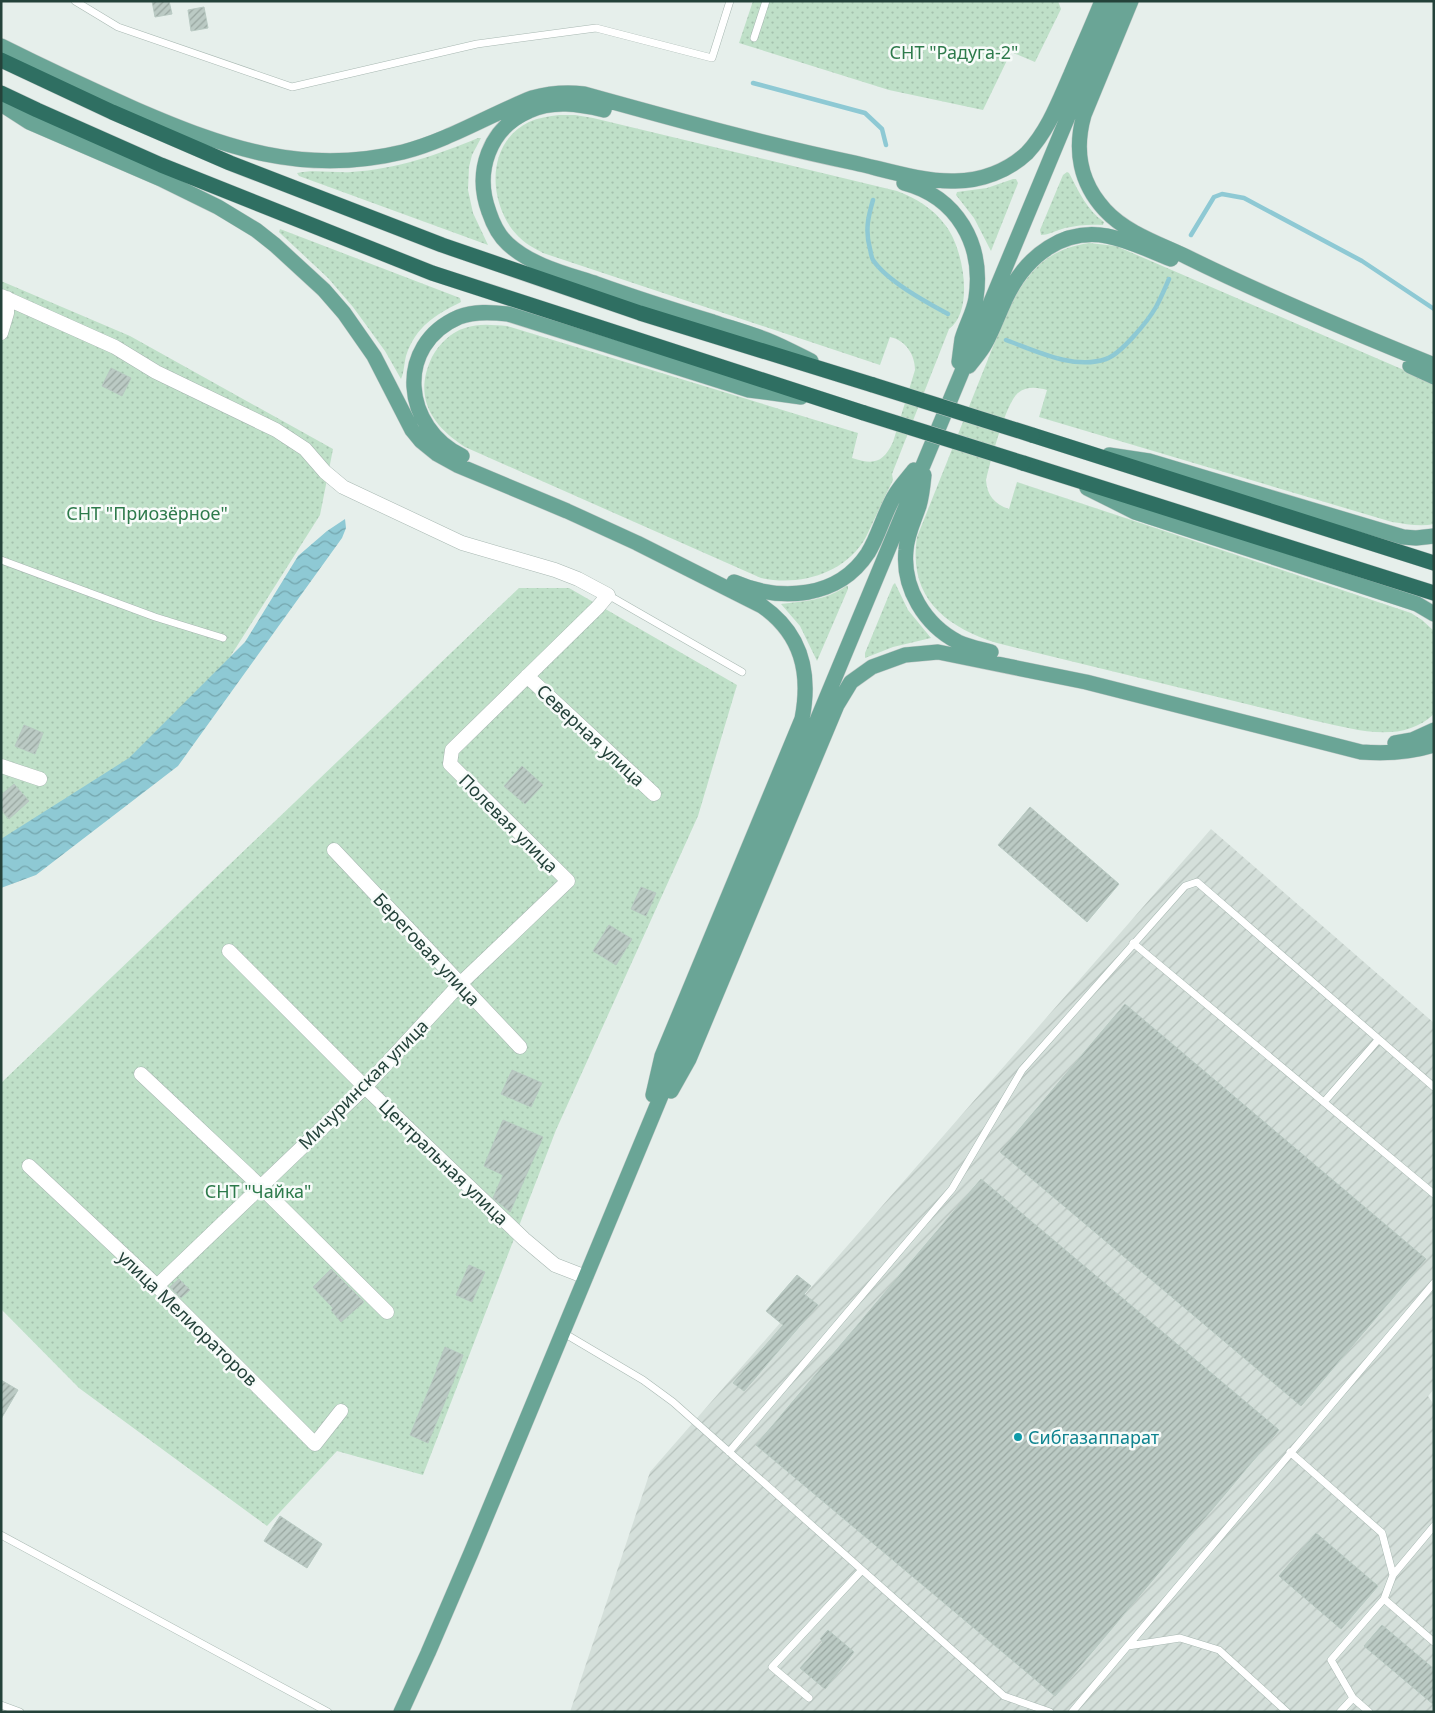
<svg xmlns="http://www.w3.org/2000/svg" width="1435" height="1713" font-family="'Noto Sans',sans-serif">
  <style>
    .industrial { fill: url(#industrial-furrows) }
    .grass { fill: url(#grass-dots) }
    .water { fill: url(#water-waves) }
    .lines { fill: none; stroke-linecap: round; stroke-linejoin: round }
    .stream { stroke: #8ec9d4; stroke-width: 4.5 }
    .building { fill: url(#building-hatch); stroke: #b8c9c2 }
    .lane-casing { stroke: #a8b8b2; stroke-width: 8 }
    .street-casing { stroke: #a8b8b2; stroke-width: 15 }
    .primary-casing { stroke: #c2cac8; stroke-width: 16 }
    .highway-casing { stroke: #c2cac8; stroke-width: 16 }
    .lane { stroke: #fff; stroke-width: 7 }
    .street { stroke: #fff; stroke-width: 14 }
    .primary { stroke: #6aa596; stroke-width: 15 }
    .highway { stroke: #2f6f62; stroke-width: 15 }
    .highway-bridge-casing { stroke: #c2cac8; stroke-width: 16; stroke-linecap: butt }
    .highway-bridge { stroke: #2f6f62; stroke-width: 15 }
    .culture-dot { fill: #0f9aa8; stroke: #f7fbf9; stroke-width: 2 }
    .labels { text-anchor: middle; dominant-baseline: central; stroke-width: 5; stroke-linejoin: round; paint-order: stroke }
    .park-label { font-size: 18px; fill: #2d7a4b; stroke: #f7fbf9 }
    .street-label { font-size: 18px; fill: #24423a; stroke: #f7fbf9 }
    .culture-label { font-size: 18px; fill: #0d838f; stroke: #f7fbf9; text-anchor: start }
  </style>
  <defs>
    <pattern id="industrial-furrows" width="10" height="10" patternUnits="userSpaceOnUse" patternTransform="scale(1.25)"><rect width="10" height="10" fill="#d4dfda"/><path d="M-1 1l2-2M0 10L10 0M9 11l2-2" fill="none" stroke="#b6c1bc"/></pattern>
    <pattern id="grass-dots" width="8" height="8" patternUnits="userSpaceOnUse" patternTransform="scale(1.25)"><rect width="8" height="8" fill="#bfe0c8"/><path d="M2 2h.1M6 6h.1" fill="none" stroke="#a4c1ad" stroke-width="1.8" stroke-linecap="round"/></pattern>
    <pattern id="water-waves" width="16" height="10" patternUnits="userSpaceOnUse" patternTransform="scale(1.25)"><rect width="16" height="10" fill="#8ec9d4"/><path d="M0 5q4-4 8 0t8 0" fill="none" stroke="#74a5ad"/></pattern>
    <pattern id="building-hatch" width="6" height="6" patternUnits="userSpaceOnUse" patternTransform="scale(1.25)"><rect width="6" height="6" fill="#bbcac4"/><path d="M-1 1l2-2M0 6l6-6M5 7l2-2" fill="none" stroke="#98a6a0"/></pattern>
  </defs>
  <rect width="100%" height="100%" fill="#e6efeb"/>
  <!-- industrial -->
  <path class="industrial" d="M1211,829l223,194v366l-6,7 6,9v307h-864l80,-240z"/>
  <!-- grass -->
  <path class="grass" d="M753,1h305l3,8 -26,53 -24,-10 -28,58 -94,-20 -150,-47z
    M559,115h16l18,3 304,73c20,8 36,17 49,35 17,22 29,84 3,103l-57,145 1,6c-7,14 -13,28 -20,42 -3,6 -6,14 -10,20 -22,33 -65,44 -102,36l-296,-131c-34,-22 -52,-50 -33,-90 7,-13 19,-25 33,-29 14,-5 28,-3 42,-2l351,107 -6,25c22,7 31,5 41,-16l22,-72c0,-16 -10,-30 -25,-33l-10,28 -337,-112c-9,-5 -19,-10 -26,-18 -29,-31 -32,-92 12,-113 9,-4 20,-6 30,-7z
    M478,138h3l-9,17 -3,12 -1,23 5,23 15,32 -189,-69 -2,-3c15,-4 38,0 54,-1 46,-3 86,-17 127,-34z
    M1067,172l2,1c10,19 18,37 35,49l-1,3c-13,-1 -25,0 -38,3 -8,2 -16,7 -24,7l-1,-5 23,-55z
    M1013,179h3l2,4 -27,68 -17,-33 -18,-23 1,-3 30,-4z
    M280,229l180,69 1,4c-26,13 -45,24 -55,54 -2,8 -2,17 -5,23l-16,-28 -32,-44 -25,-29 -47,-44 -2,-2z
    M1089,243l27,3 318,137v141c-14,3 -28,0 -42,-2l-353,-105 8,-27c-10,-3 -21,-4 -29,3 -12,9 -28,70 -32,87 1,15 8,24 23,29l8,-27 394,131 11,7 12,11v83c-33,31 -79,15 -118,7l-319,-78c-53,-17 -89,-46 -80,-106l91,-228c21,-38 37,-59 81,-66z
    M1,281l129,55 203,113 -13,66 -147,232 -172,113z
    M895,583l13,27 23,28 -38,9 -28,11v-5l28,-68z
    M846,586h2v3l-31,72 -17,-35 -19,-22c23,-3 44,-3 65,-18z
    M519,588h50l168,97 -39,131 -142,314 -133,345 -86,-24 -70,75 -188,-138 -78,-79v-226z"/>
  <!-- water -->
  <path class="water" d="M345,519l1,9 -4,10 -164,228 -142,109 -35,13v-49l128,-81 116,-116 53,-86 29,-25z"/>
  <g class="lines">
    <!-- stream -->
    <path class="stream" d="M753,83l112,30 17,16 4,16
      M873,200c-5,17 -8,31 -3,49 1,3 1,8 3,11 14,21 53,42 75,54
      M1191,235l23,-38 8,-3 22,4 118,63 72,48
      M1006,340c30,11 68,30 100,19 15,-5 42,-38 50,-52 5,-9 9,-19 13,-28"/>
  </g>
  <!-- building -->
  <path class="building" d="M152,1h17l3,13 -17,3z
    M204,7l4,21 -17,3 -3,-21z
    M111,368l20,10 -9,18 -20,-10z
    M24,725l19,8 -8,21 -20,-8z
    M522,766l21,19 -18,19 -21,-18z
    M14,784l15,17 -20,18 -8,-9v-15z
    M1030,807l89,77 -32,38 -89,-77z
    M641,887l15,6 -10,23 -15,-7z
    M609,925l23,14 -16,26 -23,-14z
    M1125,1004l301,255 -125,147 -301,-254z
    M512,1070l30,13 -11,24 -30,-13z
    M503,1120l40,17 -33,75 -17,-14 10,-23 -19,-9z
    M981,1179l298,251 -224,266 -299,-251z
    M469,1265l16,7 -13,30 -16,-7z
    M331,1269l33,33 -23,20 -10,-12 2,-2 -20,-21z
    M797,1275l14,11 -7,8 14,11 -74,86 -11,-8 50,-58 -17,-14z
    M179,1279l11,11 -9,8 -11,-11z
    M445,1347l18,8 -10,27 -25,61 -18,-8 27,-65h-1z
    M1,1380l17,10 -17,29z
    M280,1516l42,28 -15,24 -43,-27z
    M1316,1533l62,53 -37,43 -62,-53z
    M1382,1625l52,44v36l-70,-59z
    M828,1630l26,22 -29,37 -25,-21 23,-26 -3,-3z"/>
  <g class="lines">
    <defs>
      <path id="lane" d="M75,1l43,26 174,60 185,-43 119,-16 116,30 18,-57
        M754,38l12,-37
        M1,560l154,57 68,21
        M608,595l134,77
        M1133,943l301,251
        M1324,1102l54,-62
        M562,1332l81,48 30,22 331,294 46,16
        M729,1452l223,-263 70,-119 163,-184 12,-4 237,205
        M1290,1452l92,81 11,42 -9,24 -53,61 22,38 -13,14
        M1,1535l327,177
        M1393,1575l41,-49
        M1384,1599l50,43
        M1128,1646l52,-8 39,12 68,62
        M809,1698l-37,-31 90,-97
        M1353,1698l16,14
        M1,1705l19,7
        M1072,1712l362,-429"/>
      <path id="street" d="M1,296l114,51 41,25 120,58 29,19 20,23 18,15 119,56 93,27 23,9 30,16 -10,12 -146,143 -2,14 118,117 -108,103 -95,103 -208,199
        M1,333l6,-20v-15
        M527,676l127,118
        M1,766l39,13
        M334,850l186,197
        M229,951l136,136 159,152 31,26 31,12
        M141,1074l119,112 127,126
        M29,1166l128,120 158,158 26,-33"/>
      <path id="primary" d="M1131,1l-47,114c-10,35 -4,68 21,95 21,23 55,34 82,47 81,40 163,74 247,108
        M1,46c44,22 89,43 134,63 90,39 169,67 268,43 46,-12 86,-37 129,-54 18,-5 34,-6 52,-4 90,25 180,50 271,69 31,7 68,19 100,18 26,0 53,-10 72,-28 21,-22 32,-52 44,-79 10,-24 21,-48 31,-73
        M1,104l28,18 132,57 57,28 38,23 19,15 49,45 20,23 30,43 38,74 9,11 16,13 20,11 110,46 70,32 125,63c40,28 49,67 40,113l-140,337 -9,39
        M604,110c-25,-6 -51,-10 -75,1 -40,17 -55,61 -40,101 4,12 10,24 19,32 24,22 59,30 89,40 39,14 77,26 116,38 18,6 36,11 54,18 15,6 30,14 44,21
        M904,183c53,14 80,61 72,115 -2,14 -10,27 -14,41 -1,7 -2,15 -3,23
        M969,366c5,-7 12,-14 16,-22 9,-16 15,-35 24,-52 19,-36 54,-64 98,-56 22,4 43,15 64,23
        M1410,366l24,11
        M1109,455l40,6 254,76 13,1 18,-2
        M462,456c-59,-28 -68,-111 -3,-139 15,-6 32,-5 49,-3l241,76 52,7
        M924,475c-1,10 -2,21 -5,31 -5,15 -12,28 -13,44 -4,38 19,75 52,92 11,5 22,7 33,10
        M1087,488l48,24 282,92 17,10
        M734,582c46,20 104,17 134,-29 11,-18 16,-40 27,-58 5,-9 13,-17 19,-25
        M1395,743l17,-3 22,-10
        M671,1091l18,-32 148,-354 14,-23 21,-15 33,-12 33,-3 148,30 275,70c26,2 48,1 73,-7
        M401,1712l27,-59 43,-100 645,-1552"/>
      <path id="highway" d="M1,60l111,52 118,51 212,82 198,68 233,72
        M1,93l36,17 124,55 271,108 432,140
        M1032,435l402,128
        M1023,463l411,130"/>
    </defs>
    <!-- lane casing -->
    <use href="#lane" class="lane-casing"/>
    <!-- street casing -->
    <use href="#street" class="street-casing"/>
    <!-- primary casing -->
    <use href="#primary" class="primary-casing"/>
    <!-- highway casing -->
    <use href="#highway" class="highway-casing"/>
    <!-- lane -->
    <use href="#lane" class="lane"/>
    <!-- street -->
    <use href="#street" class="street"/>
    <!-- primary -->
    <use href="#primary" class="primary"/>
    <!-- highway -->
    <use href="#highway" class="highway"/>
    <defs>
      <path id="highway-bridge" d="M873,385l159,50
        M864,413l159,50"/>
    </defs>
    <!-- highway-bridge casing -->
    <use href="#highway-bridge" class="highway-bridge-casing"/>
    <!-- highway-bridge -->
    <use href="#highway-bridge" class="highway-bridge"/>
  </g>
  <!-- markers -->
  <circle class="culture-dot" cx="1018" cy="1437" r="5"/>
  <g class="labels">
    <!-- park labels -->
    <g class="park-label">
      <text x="954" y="52">СНТ "Радуга-2"</text>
      <text x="147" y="513">СНТ "Приозёрное"</text>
      <text x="258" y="1191">СНТ "Чайка"</text>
    </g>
    <!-- street labels -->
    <g class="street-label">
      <text transform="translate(591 735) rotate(43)">Северная улица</text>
      <text transform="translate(509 823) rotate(45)">Полевая улица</text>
      <text transform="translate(427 949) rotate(47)">Береговая улица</text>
      <text transform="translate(363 1084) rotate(-45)">Мичуринская улица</text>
      <text transform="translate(444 1162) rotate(44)">Центральная улица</text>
      <text transform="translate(188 1318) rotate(44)">улица Мелиораторов</text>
    </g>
    <!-- culture labels -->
    <g class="culture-label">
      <text x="1028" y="1437">Сибгазаппарат</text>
    </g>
  </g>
  <!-- border -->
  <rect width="1435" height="1713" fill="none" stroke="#24423a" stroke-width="5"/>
</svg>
